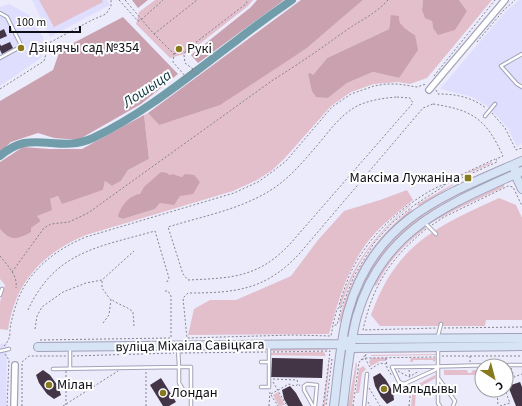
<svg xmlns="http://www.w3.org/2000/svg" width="522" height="406" font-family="'Source Sans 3',sans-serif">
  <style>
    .built { fill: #dfdefe }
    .green { fill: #e2bfcb; fill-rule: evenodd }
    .forest { fill: #caa2af }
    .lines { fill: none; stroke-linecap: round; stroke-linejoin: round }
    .river { stroke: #719daa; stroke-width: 8 }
    .building { fill: #433546 }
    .lane-casing { stroke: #a3a2ba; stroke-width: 4.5 }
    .street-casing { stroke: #a3a2ba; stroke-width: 8 }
    .secondary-casing { stroke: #a3a2ba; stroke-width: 10 }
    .path { stroke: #848390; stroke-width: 1; stroke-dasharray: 2 2; stroke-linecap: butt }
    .lane { stroke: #fff; stroke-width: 2.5 }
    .street { stroke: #fff; stroke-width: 5.5 }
    .secondary { stroke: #d6e4f5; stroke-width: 8 }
    .poi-dot { fill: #87791e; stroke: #fff; stroke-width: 1.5 }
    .labels { text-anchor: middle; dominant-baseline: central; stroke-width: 4; stroke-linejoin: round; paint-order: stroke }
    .poi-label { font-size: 14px; fill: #0e0e16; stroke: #fff; text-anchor: start }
    .street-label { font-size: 14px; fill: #0e0e16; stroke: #fff }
    .water-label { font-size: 15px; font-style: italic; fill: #09343e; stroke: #fff }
  </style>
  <rect width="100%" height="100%" fill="#ecebfb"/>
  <!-- built -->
  <path class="built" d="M32,0h75l3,5 -60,32z
    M519,0h3v143l-5,4 -10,-20 -13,-14 -7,-7 -15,-9 -32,-8 65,-77z
    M9,4l20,11 14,22 -2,21 -41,28v-79z
    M7,343l-1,63h-6v-62z"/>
  <!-- green -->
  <path class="green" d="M39,0h63l1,2 -49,25z
    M155,0h98l-5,6 -60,47 -18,5 -34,-34 3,-12z
    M363,0h60l-1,10 10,11 1,7 34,-17 -8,-11h33l-65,78 -17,6 -12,-2 -24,2 -23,8 -20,14 -47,53 -13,12 -14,9 -24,11 -147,44c-44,18 -71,48 -78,95l-8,-1v-27l5,-17 -5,-6v-50l5,6 7,3 19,-10 10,-7 -4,-5 13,-17 8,-3 4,7 41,-13 2,-9 7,5 9,-5 7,-11 21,-11 -5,-44 4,-2 11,12 110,-54 38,-23zM390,20h9l3,6 13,9 -16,43 -26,-6 -26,11 -19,15 -15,-7 -5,-17 5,1 14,-17 62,-29zM173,174l9,3 -27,32 -32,10 -5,-2 17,-22h5z
    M491,162l1,1 -43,19 1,-2z
    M499,175c-49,23 -100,49 -127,97 -9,16 -15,34 -21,51 4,-14 7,-31 13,-44 29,-57 79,-79 135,-104z
    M453,184v1l-33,21 -4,-1z
    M504,184v3l-47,22 -28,15v-3l31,-18 15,-5z
    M407,190l6,10c-15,12 -31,24 -43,39 -22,27 -32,62 -41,95l-141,1 6,-26 16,-9h26l55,-24 27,-36 26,-29 36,-11z
    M499,198l17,7 6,13v102h-36l-1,6h-105l-9,-11c25,-70 64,-88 128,-117z
    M410,205v1c-35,29 -54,56 -69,100l-2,-1c16,-44 35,-70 71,-100z
    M412,208l-1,5 -15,13 -41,58 -6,11 -9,28 -1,-3c13,-48 35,-81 73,-112z
    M423,226l3,2c-22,16 -38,34 -50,58l-2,-1c12,-29 27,-39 49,-59z
    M271,347h56l1,3 -58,1z
    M370,351h66v1l-65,1z
    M324,352l2,4 -56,-1v-2z
    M437,354v1l-66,1v-1z
    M371,358h15v3h-6l-9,5 -2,-4z
    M411,358h25l-1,3 -2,1v-2h-20v2h-3z
    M329,360v8l-4,38h-2z
    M356,362l1,2 -5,42h-4z
    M363,366l3,3 -4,4 -3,20h-3l3,-24z
    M444,370h23l1,3h3l2,-3h9v5h-38z
    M435,375l1,3 -20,11 -1,17h-4l2,-19z
    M278,392l7,13 -6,1 -6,-11z"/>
  <!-- forest -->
  <path class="forest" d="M132,0h16l-10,8z
    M257,0h27l-86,63 -7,-8 60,-48z
    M301,0h62l-56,48 -87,57 -61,20 -11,-12z
    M423,0h36l8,11 -12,19 -17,5 -5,-7 -1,-7 -7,-3 -3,-8z
    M391,15l8,1c-1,10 9,14 16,19l3,15 -19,28 -26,-6 -26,11 -19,15 -12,-1 -4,-6 -4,-17 2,-1 3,2 14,-17 62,-29z
    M123,17l55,57 -37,30 -63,36 -24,-2 -16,-5 -27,9 -11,10v-51l53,-31 7,-20z
    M144,115l5,44 -21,11 -7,11 -9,5 -7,-5 -2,9 -41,14 -4,-8 -8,3 2,11 -15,6 4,5 -10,7v4c-13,7 -21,10 -31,-3v-67l23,-15 27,2h32z
    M161,172l6,1 2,2 4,-1 9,3 3,-3 9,1 6,7 -7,12 -13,2 -6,9 -14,-2 -5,6 -32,10 -5,-2c2,-11 12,-22 22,-23l4,-7z"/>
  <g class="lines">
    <!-- river -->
    <path class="river" d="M0,156c7,-6 15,-11 24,-13 24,-4 43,7 69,-5 52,-25 96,-62 143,-97 18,-14 37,-28 56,-41"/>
  </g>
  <!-- building -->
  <path class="building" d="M4,29l3,7 -7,3v-8z
    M10,42l3,6 -11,6 -2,-4v-6l1,2z
    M272,358l51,1 -1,19 -51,-1z
    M43,370l7,5 8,11 3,9 -7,4 -7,-5 -8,-11 -3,-8z
    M380,373l6,7 7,12 1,8 -7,4 -6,-7 -6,-11 -2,-9z
    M161,378l15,24 -7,4h-6l-13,-21z
    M520,382l2,5v19h-6l-8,-20z
    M290,386l6,7 7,13h-15l-4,-7 -2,-9z"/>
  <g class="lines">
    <defs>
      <path id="lane" d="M0,13l7,4 13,26v4l-20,11
        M522,54l-21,12 16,18 5,3
        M485,116l10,-12
        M425,223l11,11
        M0,295l2,-6
        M438,336l3,-12
        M70,347v22
        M178,347l1,20h12v39
        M438,349v54l2,3
        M0,351l9,-2
        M261,362h7
        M438,366l-3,4 -31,14 -5,-2 -7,-15c43,0 87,-2 130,-2
        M53,369l126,-2v16l8,13 5,1
        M439,379l16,22 -2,5
        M261,387h8v-41
        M313,406l-9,-16v-4l3,-2 10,1 -2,21
        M364,406l3,-32"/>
      <path id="street" d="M429,90l76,-90
        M14,406l1,-41"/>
      <path id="secondary" d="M515,169v5l7,15
        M348,341l4,-2h14l156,-1
        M38,347l304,-3 9,4 171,-2
        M334,406c4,-31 6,-63 14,-94 26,-93 94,-116 174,-151
        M343,406c4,-30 6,-61 14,-90 25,-87 91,-111 165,-145"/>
    </defs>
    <!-- lane casing -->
    <use href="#lane" class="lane-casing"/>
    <!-- street casing -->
    <use href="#street" class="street-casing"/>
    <!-- secondary casing -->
    <use href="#secondary" class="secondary-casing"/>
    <!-- path -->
    <path class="path" d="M119,0l19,21 4,-2 21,-19
      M125,0l29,34 20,20 -1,8 12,14
      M154,34l43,-34
      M477,42l27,-32 11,-10
      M174,54l12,-4
      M193,69l-8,-6 -1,-8 2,-5 61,-47 -1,-3
      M192,70l4,5 4,-2
      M434,76l61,-76
      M182,78l14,-11
      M0,89l44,-28 5,-18 43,-23 14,-6 5,-8v-6
      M436,90l2,4c18,0 33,3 48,14
      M397,97l13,1 3,5 -123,141c-32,34 -59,34 -102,36l-5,-6 -15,-47c35,-11 75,-18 106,-39 19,-13 32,-30 47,-47 11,-14 22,-28 38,-36 12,-5 25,-7 38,-8z
      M433,104c40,6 53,15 70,52l-7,3 1,3 -47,21c-11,2 -20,8 -30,14 -29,19 -55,45 -70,77 -4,10 -8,21 -11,31l2,4 -4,16h-4l-2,11 -37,-1 -107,3 -4,-40 5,-5c48,0 78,-3 112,-40l123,-145z
      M492,113l13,15 11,22 6,-2
      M432,225l12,-8 64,-31 5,1 9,19
      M426,229c-35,29 -53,55 -63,101l74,-2
      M0,256c7,9 18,19 16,32
      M12,272l32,-44 7,-4 18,-2 19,-9 185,-133c26,-16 50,-33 75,-51 15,-10 27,-15 40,-29
      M102,281v7l8,11
      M28,310c27,-59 71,-63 127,-79l14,47 -2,4 -2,-1
      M103,323l6,-8 2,-16c7,6 16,7 22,13l1,14
      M333,324l4,-15 5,-3 12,-30 20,-33 18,-20 21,-17 31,-20 4,-5 47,-22
      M444,328l78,-1
      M35,329l2,-13 5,-9 21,-15 23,-9 16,-3 32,-29
      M40,340l131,-2v-42l-3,-5h-3
      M4,346c2,-2 4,-5 5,-8 1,-2 1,-6 1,-9 1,-7 3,-14 5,-21 10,-35 39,-58 71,-71l148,-44 24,-11 14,-10 14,-11 46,-54 19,-13 23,-8 12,-2h12l19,3 9,-3
      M273,352l57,-1 -1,8h3l-6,47
      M181,353l85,-1
      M5,354l4,6 -2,46
      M73,356l101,-3
      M442,356h80
      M386,358l1,10 5,8
      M361,360l5,-6 -1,4 6,11 9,-6 6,1
      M470,362v-8
      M511,368l3,8
      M409,370l1,8
      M66,371v35
      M398,371l11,6 10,-6
      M273,379l24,1 1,3
      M506,380l16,-6
      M273,382l14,24
      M397,386l7,2 9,-3
      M369,388l11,18
      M497,390l1,16
      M271,394l18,-10 6,2 4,-2 1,2
      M271,395l7,11
      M497,395l8,-3
      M368,402l2,4
      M22,406v-44l7,-6h37
      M63,406l55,-35
      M146,406v-35
      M269,406l1,-15
      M323,406l6,-46
      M353,406l6,-44 6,-4h5l65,-1
      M409,406l2,-19
      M500,406l10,-3 -5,-13"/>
    <!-- lane -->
    <use href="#lane" class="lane"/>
    <!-- street -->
    <use href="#street" class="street"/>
    <!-- secondary -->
    <use href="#secondary" class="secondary"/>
  </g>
  <!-- markers -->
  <g class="poi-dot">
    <circle cx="21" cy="48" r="4"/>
    <circle cx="179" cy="49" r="4"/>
    <rect x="464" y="174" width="8" height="8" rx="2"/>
    <circle cx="49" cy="385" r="4"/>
    <circle cx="384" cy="389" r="4"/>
    <circle cx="163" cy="393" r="4"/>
  </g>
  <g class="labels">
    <!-- poi labels -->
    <g class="poi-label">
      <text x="29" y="48">Дзіцячы сад №354</text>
      <text x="187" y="49">Рукі</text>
      <text x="460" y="178" text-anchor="end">Максіма Лужаніна</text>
      <text x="57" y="385">Мілан</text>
      <text x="392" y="389">Мальдывы</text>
      <text x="171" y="393">Лондан</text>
    </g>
    <!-- street labels -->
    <g class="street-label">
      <text transform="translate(190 346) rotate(-1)">вуліца Міхаіла Савіцкага</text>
    </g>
    <!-- water labels -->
    <g class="water-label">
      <text transform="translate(147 89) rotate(-34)">Лошыца</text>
    </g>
  </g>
  <!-- north arrow -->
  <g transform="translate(494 378) rotate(144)"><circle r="19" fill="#ffffff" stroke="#9f9fa2"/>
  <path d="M0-3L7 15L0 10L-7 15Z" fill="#87791e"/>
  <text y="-6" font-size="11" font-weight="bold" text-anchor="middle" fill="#0e0e16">С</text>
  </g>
  <!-- scale -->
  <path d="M10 26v6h70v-6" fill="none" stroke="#0e0e16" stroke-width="2"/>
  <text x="16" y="26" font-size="12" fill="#0e0e16" stroke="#ffffff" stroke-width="3" paint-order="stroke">100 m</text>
</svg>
